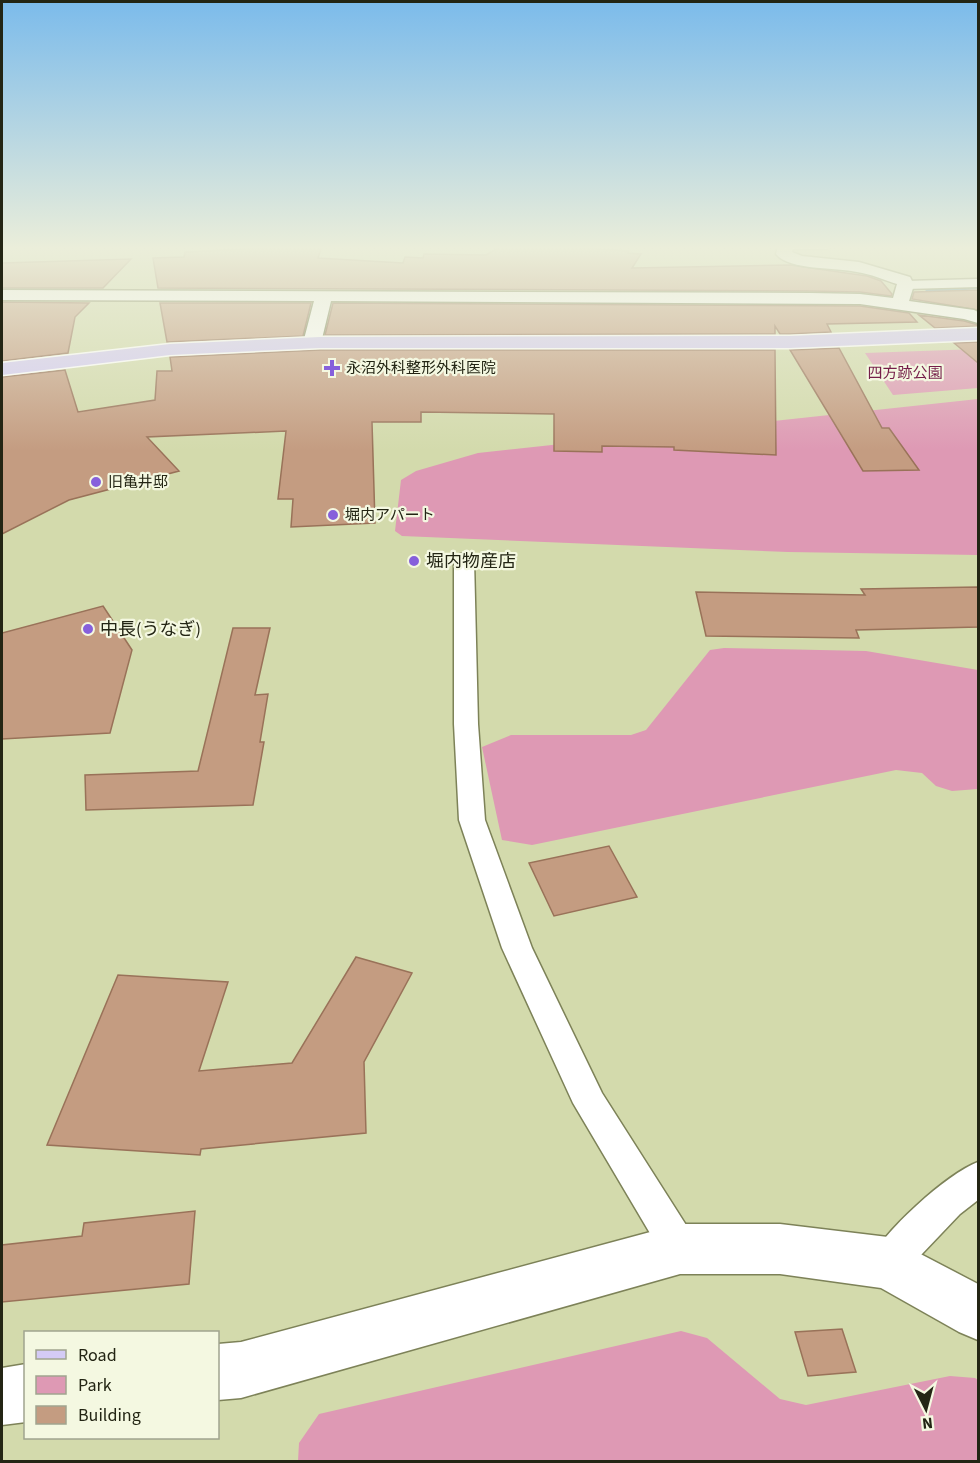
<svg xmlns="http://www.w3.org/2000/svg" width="980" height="1463" font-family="'Source Sans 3','Noto Sans JP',sans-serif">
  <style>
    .green { fill: #de99b4 }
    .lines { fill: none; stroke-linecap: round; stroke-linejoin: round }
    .stream { fill: #5e95ae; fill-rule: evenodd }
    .building { fill: #c49c81; stroke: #997259; stroke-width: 1.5 }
    .lane-casing { stroke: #7d8258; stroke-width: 3 }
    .street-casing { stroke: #7d8258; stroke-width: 3 }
    .secondary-casing { stroke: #7d8258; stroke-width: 3 }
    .primary-casing { stroke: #fff; stroke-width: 3 }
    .lane { fill: #fff; fill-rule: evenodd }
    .street { fill: #fff; fill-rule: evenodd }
    .secondary { fill: #fff; fill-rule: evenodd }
    .primary { fill: #d4cbf5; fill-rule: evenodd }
    .poi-dot { fill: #8660db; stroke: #f4f8e1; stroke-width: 2 }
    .labels { text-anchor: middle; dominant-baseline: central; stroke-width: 4.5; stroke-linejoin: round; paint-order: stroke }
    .far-poi-label { font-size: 15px; fill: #232514; stroke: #f4f8e1; text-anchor: start }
    .far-park-label { font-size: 15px; fill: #751e49; stroke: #f4f8e1 }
    .poi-label { font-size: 18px; fill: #232514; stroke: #f4f8e1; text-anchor: start }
  </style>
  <rect width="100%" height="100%" fill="#d3daac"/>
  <!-- green -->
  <path class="green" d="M978,349v39l-85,7 -28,-42z
    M978,399v156l-190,-3 -386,-16 -7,-5 6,-51 15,-9 62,-18z
    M724,648l142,3 112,19v119l-26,2 -16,-5 -14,-13 -26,-3 -364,75 -30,-5 -20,-93 29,-12h120l15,-5 64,-80z
    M681,1331l26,7 73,61 26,6 144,-29 25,2 3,2v81h-680l1,-18 20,-29z"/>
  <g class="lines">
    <!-- stream -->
    <path class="stream" d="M978,285v4l-49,4 -5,4 -3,-2 6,-6z"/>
  </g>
  <!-- building -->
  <path class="building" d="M302,246h20l-4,12 85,5 2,-6 18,1 1,-4 62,1 15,-9h57l71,5 -1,2 13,1 -9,14 158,-3 77,11 14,5 11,13 -1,2 -31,-4 -50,-1 -652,-3 -5,-30 31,-1 1,-5z
    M131,259l-28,29h-101v-25z
    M978,290v20l-66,-11 2,-7z
    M2,302l87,1 -14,14 -7,36 -66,8z
    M160,303h151l-8,33 -136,6z
    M333,303l527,3 49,7 8,9 -90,2 4,8 -41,2h-10l-5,-8v8l-450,1z
    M919,315l45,6 14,4v1l-43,2z
    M978,342v21l-24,-20z
    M839,348l43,80h7l30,42 -56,1 -73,-121z
    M320,350h455l1,105 -102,-5v-3l-72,-1v6l-48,-1v-37l-133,-2v10h-49l3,101 -84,4 2,-28h-15l8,-68 -139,6 32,34 -110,29 -67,34v-157l63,-7 13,42 77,-12 2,-29h15l-2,-14z
    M978,587v40l-122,3 3,8 -153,-2 -10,-44 169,3 -4,-6z
    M103,606l29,44 -22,83 -108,6v-106z
    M233,628h37l-15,67 13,-1 -8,48h4l-11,63 -167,5 -1,-35 113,-4z
    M609,846l28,51 -83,19 -25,-53z
    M356,957l56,16 -48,89 2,71 -165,16 -1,6 -153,-10 71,-170 110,7 -29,89 93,-8z
    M195,1211l-6,73 -187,18v-57l80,-9 2,-13z
    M842,1329l14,43 -48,4 -13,-44z"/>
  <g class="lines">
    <defs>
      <path id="lane" d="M782,246h51l-6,3h-40z
        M978,279v8l-72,2 -6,-4 6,-4z
        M464,553l7,2 3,4 4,165 7,96 47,128 70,145 91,143 6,13 -6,13 -13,5 -13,-5 -94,-159 -71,-155 -43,-128 -5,-96v-165l3,-4z
        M978,1162v38l-18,14 -59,62 -13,6 -13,-6 -6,-13c13,-31 78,-89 109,-101z"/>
      <path id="street" d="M778,246h16l-2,6 10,4 57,6 51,15 4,8 -5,16 65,9 4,2v11l-14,-4 -104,-15 -529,-3 -10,42 -2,4h-14l-2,-4 11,-42 -312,-1v-10l808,3 50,1 33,4 4,-14c-13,-4 -26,-10 -40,-12 -21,-5 -67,-1 -81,-18z"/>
      <path id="secondary" d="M680,1224h100l108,13 90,47v56l-19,-8 -78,-44 -101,-14h-100l-439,124 -23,2v-56l23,-2z
        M26,1364v58l-24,3v-57z"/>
      <path id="primary" d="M978,328v12l-188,8h-470l-150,7 -168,20v-12l168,-19 150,-7 470,-1z"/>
    </defs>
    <!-- lane casing -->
    <use href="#lane" class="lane-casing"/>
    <!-- street casing -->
    <use href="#street" class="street-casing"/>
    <!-- secondary casing -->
    <use href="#secondary" class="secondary-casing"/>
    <!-- primary casing -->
    <use href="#primary" class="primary-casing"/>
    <!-- lane -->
    <use href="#lane" class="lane"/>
    <!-- street -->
    <use href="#street" class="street"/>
    <!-- secondary -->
    <use href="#secondary" class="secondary"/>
    <!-- primary -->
    <use href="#primary" class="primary"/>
  </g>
  <!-- sky -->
  <linearGradient id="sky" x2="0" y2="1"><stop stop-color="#7bbbeb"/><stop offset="0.55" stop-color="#ebeeda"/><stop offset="1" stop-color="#ebeeda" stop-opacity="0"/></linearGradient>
  <rect width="980" height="451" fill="url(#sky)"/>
  <!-- markers -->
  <g class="poi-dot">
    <path d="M329 359h6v6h6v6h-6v6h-6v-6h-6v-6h6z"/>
    <circle cx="96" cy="482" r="6"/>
    <circle cx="333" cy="515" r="6"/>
    <circle cx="414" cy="561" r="6"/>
    <circle cx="88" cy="629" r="6"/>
  </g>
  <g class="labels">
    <!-- far-poi labels -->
    <g class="far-poi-label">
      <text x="346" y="368">永沼外科整形外科医院</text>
      <text x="108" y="482">旧亀井邸</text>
      <text x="345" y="515">堀内アパート</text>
    </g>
    <!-- far-park labels -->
    <g class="far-park-label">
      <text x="905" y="373">四方跡公園</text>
    </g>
    <!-- poi labels -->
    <g class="poi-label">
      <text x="426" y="561">堀内物産店</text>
      <text x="100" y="629">中長(うなぎ)</text>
    </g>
  </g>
  <!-- border -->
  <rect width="980" height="1463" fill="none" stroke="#232514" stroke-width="6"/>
  <!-- legend -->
  <rect x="24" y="1331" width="195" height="108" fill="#f4f8e1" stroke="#a0a48f" stroke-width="1.5"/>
  <rect x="36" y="1350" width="30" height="9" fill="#d4cbf5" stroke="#a0a48f" stroke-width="1.5"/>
  <text x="78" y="1361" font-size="18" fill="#232514">Road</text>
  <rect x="36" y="1376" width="30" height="18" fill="#de99b4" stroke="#a0a48f" stroke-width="1.5"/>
  <text x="78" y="1391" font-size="18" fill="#232514">Park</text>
  <rect x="36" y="1406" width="30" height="18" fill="#c49c81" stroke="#a0a48f" stroke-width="1.5"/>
  <text x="78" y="1421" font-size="18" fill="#232514">Building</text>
  <!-- north arrow -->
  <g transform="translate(926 1409) rotate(174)" stroke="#f4f8e1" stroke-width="4.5" paint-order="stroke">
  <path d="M0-4.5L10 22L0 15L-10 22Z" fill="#232514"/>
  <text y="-9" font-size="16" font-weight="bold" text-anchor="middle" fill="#232514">N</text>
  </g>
</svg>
